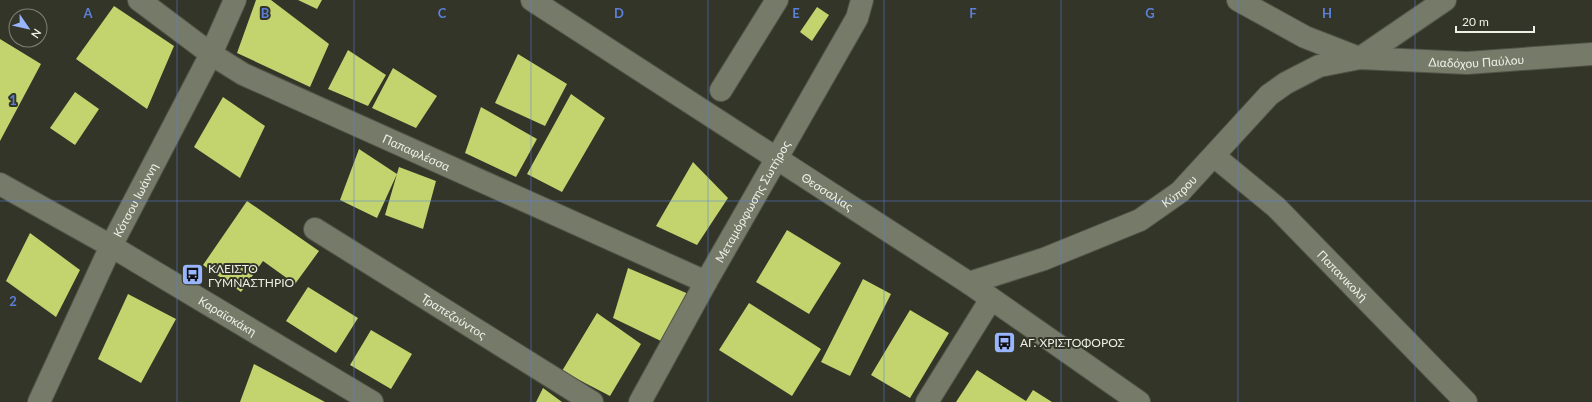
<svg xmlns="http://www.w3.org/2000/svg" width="1592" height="402" font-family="Lato,sans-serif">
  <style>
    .building { fill: #c3d46f }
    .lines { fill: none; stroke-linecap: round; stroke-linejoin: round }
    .minor-casing { stroke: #515447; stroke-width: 24 }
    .minor { stroke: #767a69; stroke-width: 22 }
    .grid { fill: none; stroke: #5c7fdc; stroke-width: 1; stroke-opacity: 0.55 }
    .labels { text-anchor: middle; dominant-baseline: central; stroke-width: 4; stroke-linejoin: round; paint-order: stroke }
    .street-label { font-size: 12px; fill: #eef0e7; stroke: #323527 }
    .poi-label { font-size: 12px; fill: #eef0e7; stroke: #323527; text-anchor: start }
    .grid-label { font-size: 13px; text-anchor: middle; font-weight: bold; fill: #5c7fdc; stroke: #323527; stroke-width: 4; stroke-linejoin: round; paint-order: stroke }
  </style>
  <rect width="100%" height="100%" fill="#323527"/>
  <!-- building -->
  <path class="building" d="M256,0h15l58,44 -19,43 -73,-34z
    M298,0h24l-5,9z
    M114,6l60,40 -27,63 -71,-50z
    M817,7l12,8 -17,26 -12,-9z
    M0,39l41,25 -41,77z
    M348,50l38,25 -18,31 -40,-17z
    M518,54l49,30 -22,42 -50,-23z
    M393,68l44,28 -21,32 -44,-20z
    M75,92l24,17 -24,36 -25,-17z
    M571,94l34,24 -43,74 -35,-18z
    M223,97l42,29 -25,52 -46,-31z
    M481,107l56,32 -21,38 -51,-24z
    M359,149l38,25 -20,44 -37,-18z
    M693,162l35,36 -31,47 -41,-19z
    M399,167l37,14 -13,48 -38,-14z
    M247,201l72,50 -24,33 -32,-23 -22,31 -38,-27z
    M787,230l54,33 -32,51 -53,-32z
    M30,233l50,37 -24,47 -50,-36z
    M628,268l63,27 -28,47 -50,-24z
    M863,279l28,15 -41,82 -29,-14z
    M308,287l50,31 -22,35 -50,-32z
    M128,294l48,25 -35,64 -43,-24z
    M749,303l72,46 -29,47 -73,-46z
    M910,310l39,23 -39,65 -39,-23z
    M597,313l44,31 -31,52 -48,-25z
    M371,330l41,24 -21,35 -41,-24z
    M254,364l71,38h-85z
    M977,370l49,31 7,-11 19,12h-96z
    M543,388l19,14h-26z"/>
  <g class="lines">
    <defs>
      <g id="minor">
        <path id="s1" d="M139,0l72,54 32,20 463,208"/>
        <path id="s2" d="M532,0l437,283 170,119"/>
        <path d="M1238,0l67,37 54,21"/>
        <path d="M1360,58l85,-58"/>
        <path d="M721,90l56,-90"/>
        <path id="s3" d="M1214,156l62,51 190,195"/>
        <path id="s4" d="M0,184l111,62 261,156"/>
        <path id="s5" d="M315,229l277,173"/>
        <path id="s6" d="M969,283l75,-24 96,-39 40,-28 89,-97 17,-12 33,-17 41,-8 107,5 125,-9"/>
        <path id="s7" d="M39,402l72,-156 100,-192 24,-54"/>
        <path id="s8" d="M640,402l66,-120 151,-264 5,-18"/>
        <path d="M927,402l64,-103"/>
      </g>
    </defs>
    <!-- minor casing -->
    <use href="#minor" class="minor-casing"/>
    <!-- minor -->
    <use href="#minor" class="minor"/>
  </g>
  <!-- grid -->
  <path class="grid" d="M177,0v402M354,0v402M531,0v402M708,0v402M884,0v402M1061,0v402M1238,0v402M1415,0v402M0,201h1592"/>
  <!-- icons -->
  <defs>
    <symbol id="bus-square" viewBox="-11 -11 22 22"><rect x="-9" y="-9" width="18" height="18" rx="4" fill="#98b5fd" stroke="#323527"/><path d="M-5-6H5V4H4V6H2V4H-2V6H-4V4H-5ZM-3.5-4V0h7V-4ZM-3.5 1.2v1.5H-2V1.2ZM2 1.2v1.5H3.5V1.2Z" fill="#111"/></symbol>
  </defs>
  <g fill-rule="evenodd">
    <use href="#bus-square" x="180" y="262" width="25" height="25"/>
    <use href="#bus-square" x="992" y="330" width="25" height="25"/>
  </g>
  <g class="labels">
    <!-- street labels -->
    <g class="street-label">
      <text stroke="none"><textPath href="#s6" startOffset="579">Διαδόχου Παύλου</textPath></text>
      <text stroke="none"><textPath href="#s1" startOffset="318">Παπαφλέσσα</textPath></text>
      <text stroke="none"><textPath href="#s6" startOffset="231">Κύπρου</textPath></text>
      <text stroke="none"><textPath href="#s2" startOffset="352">Θεσσαλίας</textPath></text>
      <text stroke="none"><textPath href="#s7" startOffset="224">Κότσου Ιωάννη</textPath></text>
      <text stroke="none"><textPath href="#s8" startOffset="230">Μεταμόρφωσης Σωτήρος</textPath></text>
      <text stroke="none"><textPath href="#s3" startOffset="176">Παπανικολή</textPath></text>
      <text stroke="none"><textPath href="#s4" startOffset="263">Καραϊσκάκη</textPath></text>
      <text stroke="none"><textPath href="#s5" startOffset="164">Τραπεζούντος</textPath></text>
    </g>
    <!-- poi labels -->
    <g class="poi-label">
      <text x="208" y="268">ΚΛΕΙΣΤΟ<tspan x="208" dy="14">ΓΥΜΝΑΣΤΗΡΙΟ</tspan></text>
      <text x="1020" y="342">ΑΓ. ΧΡΙΣΤΟΦΟΡΟΣ</text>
    </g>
  </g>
  <g class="grid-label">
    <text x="88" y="18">A</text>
    <text x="265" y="18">B</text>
    <text x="442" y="18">C</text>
    <text x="619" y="18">D</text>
    <text x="796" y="18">E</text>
    <text x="973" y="18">F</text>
    <text x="1150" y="18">G</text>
    <text x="1327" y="18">H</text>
    <text x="13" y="105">1</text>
    <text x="13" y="306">2</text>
  </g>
  <!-- north arrow -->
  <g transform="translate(28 28) rotate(124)"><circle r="19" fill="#323527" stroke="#7d8074"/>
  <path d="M0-3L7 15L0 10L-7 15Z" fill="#98b5fd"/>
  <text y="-6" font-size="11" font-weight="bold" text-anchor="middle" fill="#eef0e7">N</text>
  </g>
  <!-- scale -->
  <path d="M1456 26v6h78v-6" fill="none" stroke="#eef0e7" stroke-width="2"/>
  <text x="1462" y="26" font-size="12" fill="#eef0e7" stroke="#323527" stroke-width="3" paint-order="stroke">20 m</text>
</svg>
